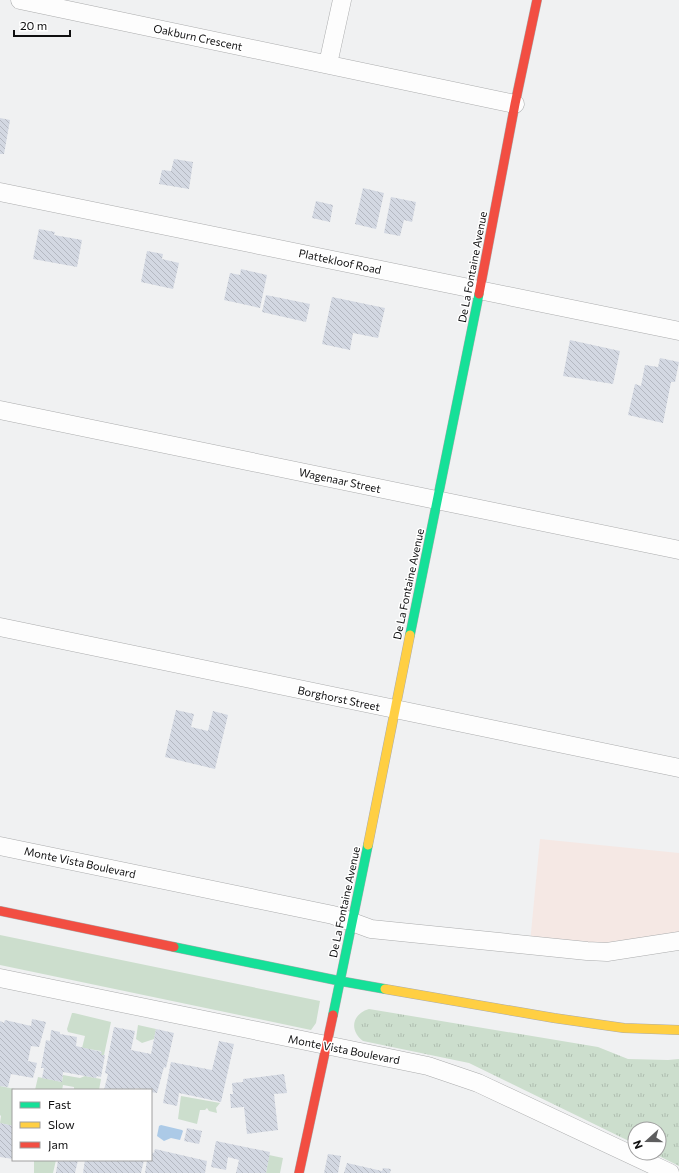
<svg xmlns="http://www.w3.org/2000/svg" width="679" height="1173" font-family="Commissioner,sans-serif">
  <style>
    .commercial { fill: #f5e8e4 }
    .grass { fill: #ccdecd }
    .park { fill: url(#park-tufts) }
    .water { fill: #accae7 }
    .building { fill: url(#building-back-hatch) }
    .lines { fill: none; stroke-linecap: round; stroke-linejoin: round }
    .street-casing { stroke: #abacad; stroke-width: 19 }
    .fast-casing { stroke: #abacad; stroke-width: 10 }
    .slow-casing { stroke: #abacad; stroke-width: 10 }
    .jam-casing { stroke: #abacad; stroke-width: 10 }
    .street { stroke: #fdfdfd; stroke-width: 18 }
    .fast { stroke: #16e098; stroke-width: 9 }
    .slow { stroke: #ffcf43; stroke-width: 9 }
    .jam { stroke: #f24e42; stroke-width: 9 }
    .labels { text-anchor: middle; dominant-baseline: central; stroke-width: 3; stroke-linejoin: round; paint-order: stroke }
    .street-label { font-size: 11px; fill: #0f0f10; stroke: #fff }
  </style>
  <defs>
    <pattern id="park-tufts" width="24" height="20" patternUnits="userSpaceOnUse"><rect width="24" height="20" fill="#ccdecd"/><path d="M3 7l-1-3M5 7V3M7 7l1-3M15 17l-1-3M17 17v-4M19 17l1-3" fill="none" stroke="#aebdaf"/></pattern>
    <pattern id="building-back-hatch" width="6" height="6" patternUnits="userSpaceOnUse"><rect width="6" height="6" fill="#d3d8e2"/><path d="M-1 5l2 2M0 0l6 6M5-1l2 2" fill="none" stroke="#b4b8c1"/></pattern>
  </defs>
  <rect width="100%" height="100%" fill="#f0f1f2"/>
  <!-- commercial -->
  <path class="commercial" d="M540,839l139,14v87l-72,11 -77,-8z"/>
  <!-- grass -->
  <path class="grass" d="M0,935l320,66 -4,22 -5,7 -311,-65z
    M72,1013h2l37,9 -7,33h-3v-4l-19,-3 3,-12 -17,-4 -1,-3z
    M138,1025l18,4 -2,10 -12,4 -6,-4z
    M63,1075l17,3 5,-2 16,3 -2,11h-25v-3l-11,-2 -1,5h-27l3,-13 24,5z
    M0,1086l20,4h-7v36l-13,-3 1,-7 -1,-1z
    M181,1096l39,7 -4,5 1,5 -8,-2 -2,-3 -2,2h-5l-3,14 -19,-5z
    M269,1155l14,3 -3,15h-14z
    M34,1160h22l-3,13h-19z"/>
  <!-- park -->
  <path class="park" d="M369,1009l229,38 30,12 40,1 11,-1v107l-26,-13h6v-24h-24v15l-166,-81 -106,-22c-14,-11 -11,-27 6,-32z"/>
  <!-- water -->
  <path class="water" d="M161,1125l21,5 1,1 -3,9 -9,-2 -7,3 -7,-5 2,-10z"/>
  <!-- building -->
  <path class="building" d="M0,118l10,2 -6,34h-4z
    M174,159l19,3 -4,27 -30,-5 3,-14 9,1z
    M363,188l21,5 -8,36 -21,-5z
    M391,197l25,5 -4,20 -8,-2 -4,16 -16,-3z
    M316,201l17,4 -3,17 -18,-4z
    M39,229l16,3 -1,3 28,5 -5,27 -44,-8z
    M147,251l16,3 -1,5 17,4 -6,26 -32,-7z
    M241,269l26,6 -7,33 -36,-8 6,-27 10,2z
    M266,295l44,9 -4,18 -44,-10z
    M332,297l53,11 -7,30 -25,-5 -3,17 -28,-6z
    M570,340l50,11 -7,33 -50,-8z
    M660,358l19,4 -4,20h-4l-8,41 -35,-8 7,-31 6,2 4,-21 13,2z
    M176,710l18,4 -3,13 17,4 5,-20 15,4 -13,54 -50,-12z
    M32,1019l14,3 -7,25 -8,-1 -3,15 9,2 -4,15 -22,-4 -3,13 -8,-1v-65l4,2 1,-3 26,6z
    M114,1027l21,4 -4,19 20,4 5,-25 18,4 -8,35 -2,-1 -7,26 -6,-1v-2l-16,-2v2h-31l4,-16 -3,-1z
    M51,1030l9,2v2l17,3 -1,9 26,6 -1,3h4l-4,22 -4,-1 -1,2 -33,-6 -1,10 -20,-4 2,-10h-3l5,-28 4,1z
    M219,1041l15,3 -13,58 -42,-9 -2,13 -14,-3 8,-41 41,8z
    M284,1074l3,19 -13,1 4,36 -31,4 -3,-27 -13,1 -1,-14h3l-1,-11 11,-1v-3z
    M0,1123l13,3v33l-13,-2z
    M187,1128l15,3 -3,13 -15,-3z
    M216,1141l54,11 -4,21h-30l3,-13 -11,-3 -2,13 -15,-3z
    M155,1149l52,12 -2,12h-60l2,-13h4v-8l3,1z
    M328,1154l13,2 -3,17h-14z
    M58,1160h20l-3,13h-19z
    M85,1160h59l-3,13h-58z
    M347,1163l35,8 1,-3 8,1 -1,4h-46z"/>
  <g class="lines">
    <defs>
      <path id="street" d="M20,0l495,104
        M328,64l14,-64
        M0,192l679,139
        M0,410l679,140
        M0,627l679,141
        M0,846l333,69 38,14 216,22 20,1 72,-11
        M0,978l428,88 50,17 192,90"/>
      <path id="fast" d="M410,635l69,-341
        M174,947l166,34 45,8
        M333,1015l35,-170"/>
      <path id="slow" d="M368,845l42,-210
        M385,989l169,29 70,10 55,2"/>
      <path id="jam" d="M479,294l36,-190 22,-104
        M0,911l174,36
        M299,1173l34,-158"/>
    </defs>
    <!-- street casing -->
    <use href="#street" class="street-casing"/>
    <!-- fast casing -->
    <use href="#fast" class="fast-casing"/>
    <!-- slow casing -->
    <use href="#slow" class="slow-casing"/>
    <!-- jam casing -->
    <use href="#jam" class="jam-casing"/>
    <!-- street -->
    <use href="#street" class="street"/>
    <!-- fast -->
    <use href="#fast" class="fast"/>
    <!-- slow -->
    <use href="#slow" class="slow"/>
    <!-- jam -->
    <use href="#jam" class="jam"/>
  </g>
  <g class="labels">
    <!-- street labels -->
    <g class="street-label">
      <text transform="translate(198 37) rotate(12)">Oakburn Crescent</text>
      <text transform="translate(340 261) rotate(12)">Plattekloof Road</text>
      <text transform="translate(472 267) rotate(-79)">De La Fontaine Avenue</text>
      <text transform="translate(340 480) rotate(12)">Wagenaar Street</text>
      <text transform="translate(408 584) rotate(-78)">De La Fontaine Avenue</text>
      <text transform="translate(339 698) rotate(12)">Borghorst Street</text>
      <text transform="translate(80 862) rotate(12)">Monte Vista Boulevard</text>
      <text transform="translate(344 902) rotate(-78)">De La Fontaine Avenue</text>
      <text transform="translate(344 1049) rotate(11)">Monte Vista Boulevard</text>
    </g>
  </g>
  <!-- legend -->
  <rect x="12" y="1089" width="140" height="72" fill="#ffffff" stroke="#9f9f9f"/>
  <rect x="20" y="1102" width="20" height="6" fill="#16e098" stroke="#9f9f9f"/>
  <text x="48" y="1109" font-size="12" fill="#0f0f10">Fast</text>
  <rect x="20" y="1122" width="20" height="6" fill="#ffcf43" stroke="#9f9f9f"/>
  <text x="48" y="1129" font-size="12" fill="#0f0f10">Slow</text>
  <rect x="20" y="1142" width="20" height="6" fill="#f24e42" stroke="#9f9f9f"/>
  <text x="48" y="1149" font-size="12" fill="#0f0f10">Jam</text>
  <!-- north arrow -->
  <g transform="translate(647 1141) rotate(249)"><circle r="19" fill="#ffffff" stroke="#9f9f9f"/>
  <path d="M0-3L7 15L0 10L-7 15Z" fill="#5e5e5f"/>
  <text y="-6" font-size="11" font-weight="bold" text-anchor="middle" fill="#0f0f10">N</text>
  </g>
  <!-- scale -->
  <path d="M14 30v6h56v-6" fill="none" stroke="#0f0f10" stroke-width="2"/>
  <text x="20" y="30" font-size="12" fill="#0f0f10" stroke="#ffffff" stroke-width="3" paint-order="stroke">20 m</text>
</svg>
